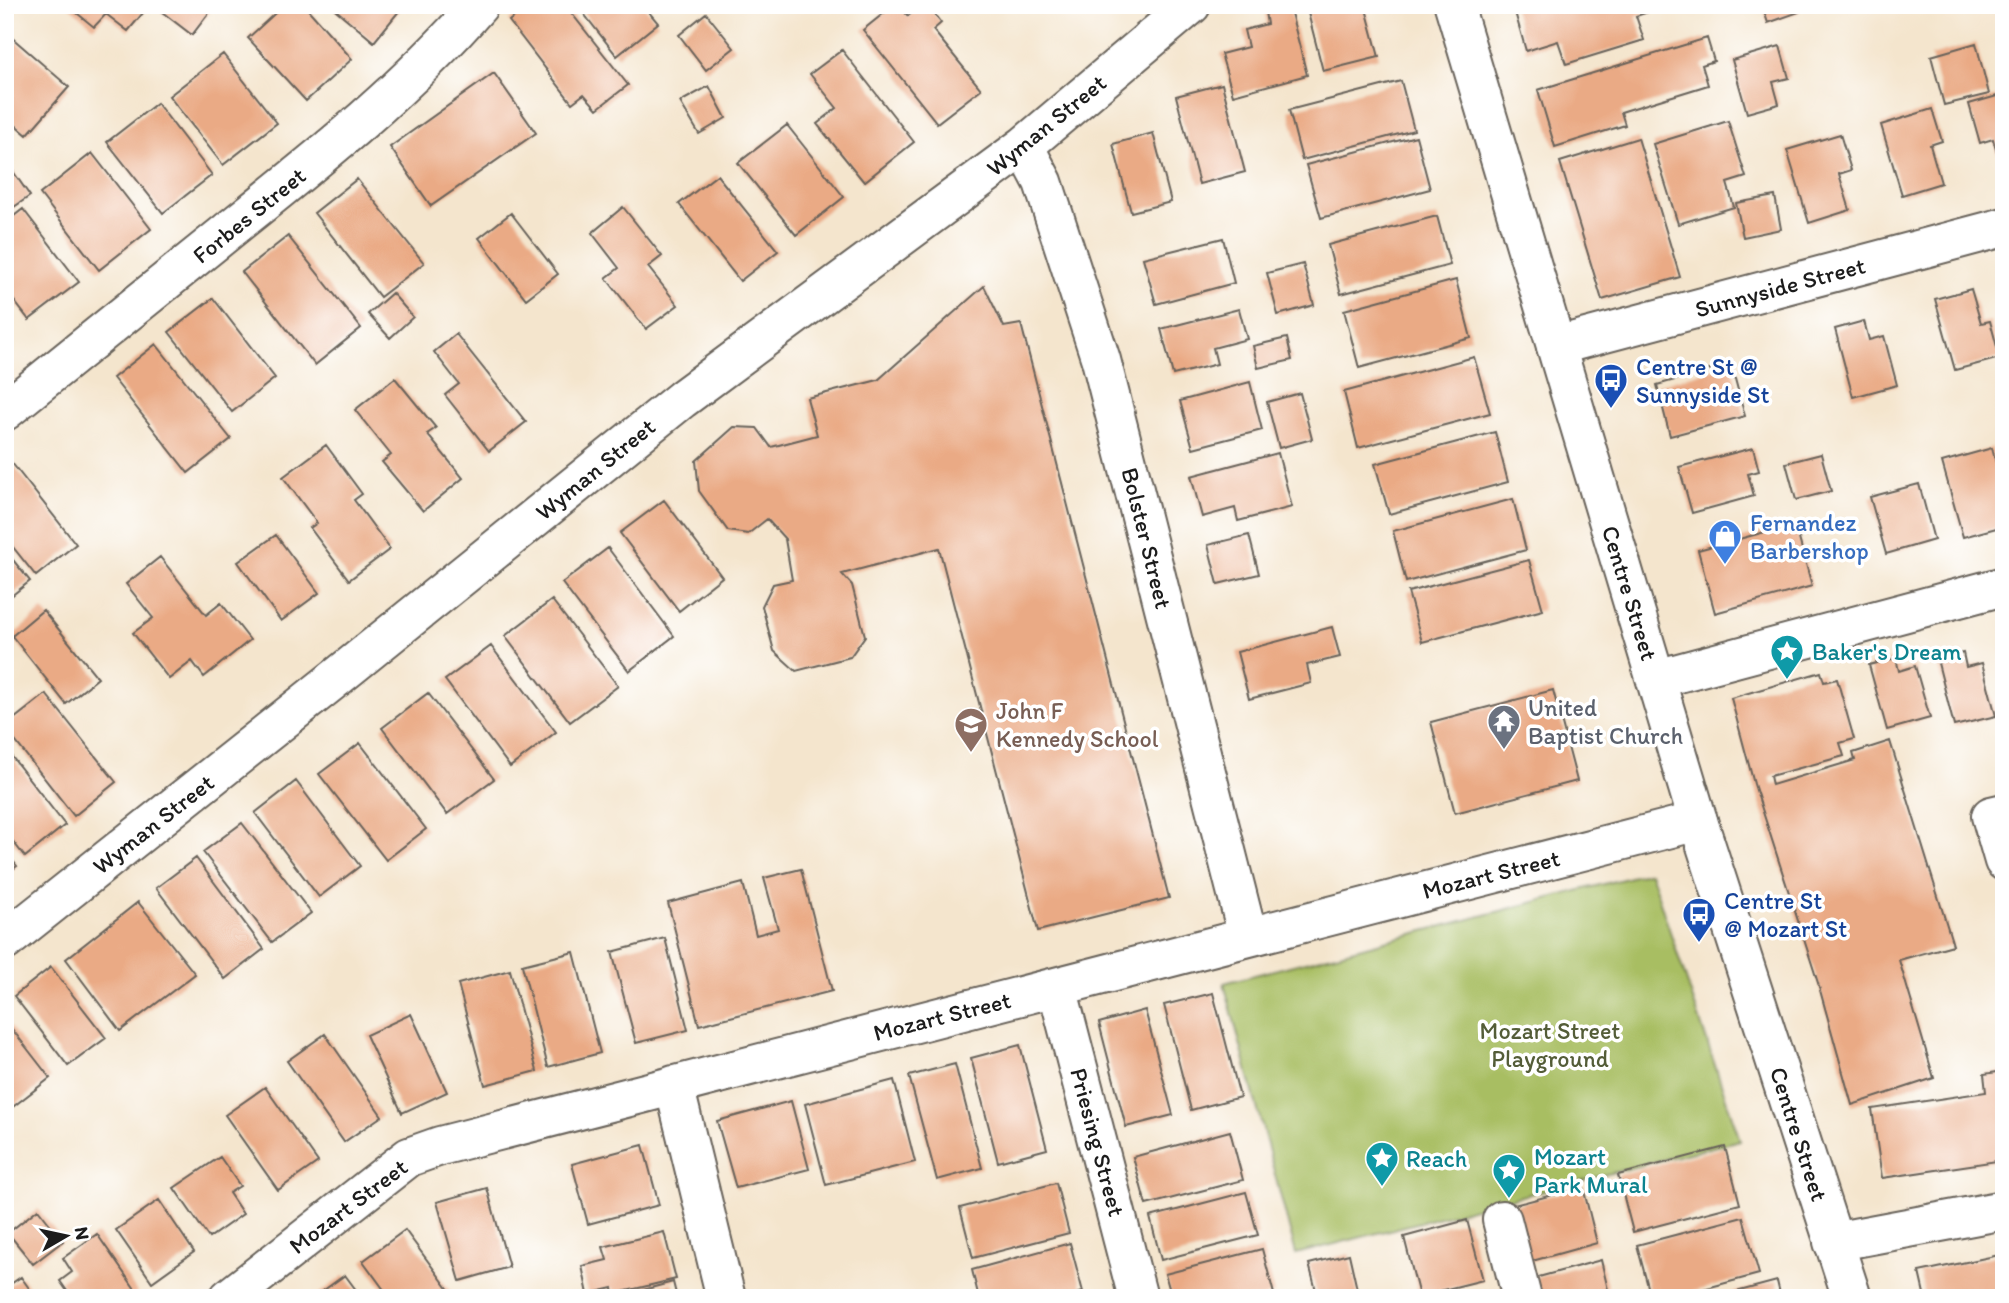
<svg xmlns="http://www.w3.org/2000/svg" width="2009" height="1303" font-family="Itim,sans-serif">
  <style>
    .green { fill: #a8be62; stroke: #626d3f; stroke-width: 2 }
    .building { fill: #eaaa85 }
    .lines { fill: none; stroke-linecap: round; stroke-linejoin: round }
    .street-casing { stroke: #68625a; stroke-width: 42 }
    .secondary-casing { stroke: #68625a; stroke-width: 42 }
    .street { stroke: #fff; stroke-width: 38 }
    .secondary { stroke: #fff; stroke-width: 38 }
    .labels { text-anchor: middle; dominant-baseline: central; stroke-width: 7; stroke-linejoin: round; paint-order: stroke }
    .street-label { font-size: 24px; fill: #1c1c1c; stroke: #fff }
    .transit-label { font-size: 24px; fill: #164399; stroke: #fff; text-anchor: start }
    .shop-label { font-size: 24px; fill: #366cbe; stroke: #fff; text-anchor: start }
    .culture-label { font-size: 24px; fill: #0d838f; stroke: #fff; text-anchor: start }
    .worship-label { font-size: 24px; fill: #5b616d; stroke: #fff; text-anchor: start }
    .education-label { font-size: 24px; fill: #785e54; stroke: #fff; text-anchor: start }
    .park-label { font-size: 24px; fill: #545d38; stroke: #fff }
  </style>
  <rect width="100%" height="100%" fill="#fff"/>
  <filter id="ink" filterUnits="userSpaceOnUse"><feTurbulence type="fractalNoise" baseFrequency=".0143" numOctaves="2"/><feDisplacementMap in="SourceGraphic" scale="14" xChannelSelector="R" yChannelSelector="G"/><feConvolveMatrix kernelMatrix="1 2 1 2 8 2 1 2 1" color-interpolation-filters="sRGB"/></filter>
  <filter id="wash" filterUnits="userSpaceOnUse"><feTurbulence type="fractalNoise" baseFrequency=".00686" numOctaves="4" result="noise"/><feDisplacementMap in="SourceGraphic" scale="28" xChannelSelector="R" yChannelSelector="G"/><feGaussianBlur stdDeviation="1.57" result="paint"/><feColorMatrix in="noise" values="0 0 0 0 0 0 0 0 0 0 0 0 0 0 0 0 0 1.4 0 .05"/><feComposite in="paint" operator="in"/></filter>
  <g filter="url(#wash)">
    <rect width="100%" height="100%" fill="#f4e5cd"/>
    <!-- green -->
    <path class="green" d="M1650,872l90,268 -444,114 -72,-271z"/>
    <g id="blocks">
      <!-- building -->
      <path class="building" d="M67,5h79l2,2 -20,24 -22,-17 -12,13z
        M153,5h62l-23,30z
        M284,5h20l48,54 -46,42 -58,-63z
        M330,5h74l-30,37z
        M529,5h14l3,4 5,-4h14l63,80 -31,24 -13,-15 -12,9 -63,-82z
        M577,5h66l15,18 -41,33z
        M894,5h5l9,11 13,-11h6l14,18 -8,7 48,59 -44,34 -74,-93z
        M1289,5l18,70 -74,20 -12,-41 27,-7 -4,-17 23,-6 -2,-12z
        M1306,5h59l14,52 -56,14z
        M1513,5h146l1,3 -24,8 8,24 -78,24 -8,-23 -32,10z
        M1762,5h34l3,7 -31,11z
        M706,13l28,35 -28,22 -27,-35z
        M10,36l59,51 -42,48 -22,-19v-74z
        M1707,38l7,23 -12,4 6,20 -87,27 4,13 -70,22 -17,-57z
        M1976,43l13,51 -45,11 -13,-49z
        M1780,46l9,32 -16,4 6,22 -32,9 -15,-53z
        M842,50l72,92 -50,40 -47,-58 20,-16 -27,-34z
        M223,54l54,69 -54,42 -54,-69z
        M494,73l42,60 -105,73 -41,-59z
        M1401,81l13,49 -112,30 -13,-50z
        M1222,84l23,88 -46,12 -23,-88z
        M709,86l17,32 -27,16 -19,-32z
        M2004,94v80h-1l-10,-35 -13,4 -11,-39z
        M157,103l55,72 -49,38 -56,-71z
        M1932,109l10,32 -12,4 11,38 -39,12 -21,-70z
        M1728,121l18,56 -19,6 7,24 -56,17 -25,-80z
        M787,125l57,72 -48,38 -58,-72z
        M1153,133l18,69 -40,10 -18,-68z
        M1840,134l11,36 -12,4 11,36 -41,13 -22,-73z
        M1416,136l14,53 -109,29 -15,-53z
        M1638,138l42,139 -78,23 -42,-138z
        M92,153l59,76 -52,41 -59,-76z
        M10,167l20,29 -25,17v-42z
        M717,175l61,76 -38,30 -61,-77z
        M357,179l67,84 -44,34 -66,-84z
        M1775,196l6,33 -38,8 -7,-34z
        M623,207l39,49 -14,11 30,38 -32,24 -40,-51 13,-10 -27,-35z
        M23,209l56,73 -50,38 -24,-31v-66z
        M511,213l47,61 -32,25 -47,-61z
        M1437,216l13,49 -109,29 -13,-49z
        M288,236l73,92 -46,37 -73,-93z
        M1223,238l11,45 -78,21 -13,-46z
        M1303,264l11,41 -36,10 -11,-42z
        M1456,280l15,58 -112,30 -15,-58z
        M984,286l20,41 17,-3 148,574 -131,33 -99,-383 -97,26 10,11 13,51 -15,21 -54,14 -22,-20 -12,-45 11,-22 19,-4 -7,-41 -18,-20 -19,15 -20,-3 -29,-40 -3,-30 38,-34 23,1 14,19 46,-12 -10,-37 71,-18z
        M1971,289l10,34 9,-2 10,37 -45,12 -20,-71z
        M392,293l21,24 -23,21 -22,-24z
        M213,298l62,80 -43,34 -63,-80z
        M1239,309l8,30 -34,9 4,16 -44,11 -12,-46z
        M1864,321l5,19 15,-4 13,49 -44,12 -18,-68z
        M456,334l70,88 -37,29 -44,-56 14,-11 -25,-32z
        M1287,338l5,22 -34,8 -5,-22z
        M156,344l75,95 -43,34 -75,-95z
        M1474,357l16,56 -132,35 -14,-56z
        M1731,364l14,52 -75,20 -13,-51z
        M395,378l41,50 -9,6 36,44 -40,33 -41,-49 9,-7 -36,-45z
        M1250,382l12,48 -69,18 -13,-47z
        M1300,393l12,46 -33,9 -12,-46z
        M1495,432l13,50 -119,32 -14,-50z
        M326,445l36,49 -8,6 36,49 -41,31 -39,-52 7,-5 -34,-46z
        M1753,448l6,23 -11,3 6,22 -62,17 -13,-46z
        M1992,448l12,45v33l-41,11 -21,-75z
        M1278,453l14,54 -54,14 -3,-13 -33,9 -11,-41z
        M1821,454l10,37 -35,9 -10,-37z
        M8,458l68,86 -40,32 -31,-39v-77z
        M1919,484l15,56 -48,14 -16,-57z
        M1513,499l13,51 -120,32 -13,-51z
        M664,500l58,77 -43,34 -59,-78z
        M1795,524l17,62 -97,27 -17,-63z
        M276,535l43,58 -38,28 -43,-59z
        M1249,535l10,39 -41,10 -10,-39z
        M608,548l66,88 -45,35 -67,-88z
        M5,550l25,31 -25,20z
        M160,557l46,58 15,-12 29,37 -46,37 -12,-16 -23,18 -36,-46 20,-15 -27,-34z
        M1529,560l14,50 -121,32 -14,-50z
        M552,600l66,86 -48,36 -65,-86z
        M43,610l55,68 -32,26 -54,-68z
        M1332,627l8,30 -33,8 4,18 -62,16 -12,-47z
        M491,646l65,86 -46,35 -65,-87z
        M1963,653l3,14 16,-4 14,53 -42,10 -17,-67z
        M1896,658l3,13 16,-5 15,52 -43,12 -18,-65z
        M1821,672l3,10 13,-3 17,60 -14,4 4,13 -74,20 2,9 83,-25 -2,-7 37,-12 63,204 -54,15 35,118 -82,27 -34,-122 -64,-199 -23,-86z
        M1553,690l24,91 -122,32 -24,-91z
        M428,693l66,86 -47,35 -65,-86z
        M46,694l70,88 -42,34 -69,-88v-2z
        M360,743l66,86 -40,31 -67,-86z
        M5,748l60,77 -40,32 -20,-26z
        M296,781l64,85 -41,31 -64,-84z
        M242,823l69,90 -39,29 -69,-90z
        M5,851l12,15 -12,9z
        M196,858l68,91 -39,30 -69,-91z
        M801,869l31,122 -133,34 -31,-122 75,-20 13,52 22,-6 -14,-51z
        M138,902l57,72 -75,57 -54,-72z
        M665,938l23,92 -52,13 -24,-91z
        M574,952l26,101 -52,14 -26,-102z
        M51,967l55,71 -38,28 -54,-70z
        M510,970l27,101 -52,14 -27,-101z
        M1213,993l27,104 -49,13 -27,-105z
        M1145,1010l28,105 -47,12 -27,-104z
        M411,1014l36,78 -45,21 -36,-78z
        M5,1020l45,58 -45,35z
        M325,1034l57,82 -38,26 -57,-81z
        M1020,1045l27,104 -49,13 -27,-104z
        M955,1064l27,104 -45,12 -28,-104z
        M2004,1071v89l-122,18 -10,-69 114,-17 -2,-18z
        M894,1080l21,82 -89,23 -21,-81z
        M265,1087l53,75 -40,28 -53,-75z
        M791,1101l18,68 -73,19 -19,-67z
        M1230,1131l13,49 -97,25 -13,-48z
        M643,1145l16,60 -71,19 -16,-60z
        M1725,1147l15,57 -107,28 -15,-57z
        M220,1157l20,29 -11,7 14,21 -34,24 -35,-50z
        M1056,1183l13,50 -96,25 -13,-50z
        M1583,1187l14,56 -72,20 -15,-57z
        M487,1188l22,79 -49,14 -23,-79z
        M1246,1192l12,43 -97,25 -11,-43z
        M159,1200l35,52 -42,30 -36,-52z
        M38,1209l25,32 -30,23 -25,-31z
        M1743,1217l16,57 -89,24h-19l-14,-53z
        M1467,1220l16,60 -64,16 -15,-59z
        M405,1230l47,64 -5,4h-57l-27,-37z
        M664,1232l12,47 -62,15 -1,-6 -25,6 -6,-28 25,-6 -4,-13z
        M97,1234l40,58 -8,6h-57l-12,-17 12,-9 -9,-14z
        M1070,1243l13,49 -21,6h-83l-7,-28z
        M1262,1249l12,45 -14,4h-88l-7,-24z
        M1349,1254l10,44h-41l-9,-34z
        M2004,1254v44h-79l-6,-26z
        M1601,1260l9,38h-70l-5,-20z
        M345,1275l17,23h-49z
        M21,1277l15,21h-31v-10z
        M1777,1281l4,17h-64v-1z
        M673,1282l4,16h-60v-1z"/>
    </g>
  </g>
  <g filter="url(#ink)">
    <use href="#blocks" fill-opacity="0" stroke="#68625a" stroke-width="2"/>
    <g class="lines">
      <defs>
        <path id="street" d="M1024,146l19,36 58,178 147,577
          M1556,346l448,-119
          M5,411c78,-63 156,-125 233,-188 85,-68 170,-136 241,-218
          M1656,679l348,-93
          M2004,813l-13,3 13,45
          M5,941l331,-263 346,-279 342,-253 167,-141
          M1057,987l81,311
          M674,1085l52,213
          M1502,1220l20,78
          M1833,1242l171,-32
          M229,1298l180,-141 31,-11 1258,-325"/>
        <path id="secondary" d="M1454,5l244,816 154,477"/>
      </defs>
      <!-- street casing -->
      <use href="#street" class="street-casing"/>
      <!-- secondary casing -->
      <use href="#secondary" class="secondary-casing"/>
      <!-- street -->
      <use href="#street" class="street"/>
      <!-- secondary -->
      <use href="#secondary" class="secondary"/>
    </g>
  </g>
  <!-- icons -->
  <defs>
    <symbol id="bus-pin" viewBox="-11 -11 22 30"><path d="M0 17L-7.5 6A9.5 9.5 0 1 1 7.5 6Z" fill="#1a4fb4" stroke="#fff"/><path d="M-5-6H5V4H4V6H2V4H-2V6H-4V4H-5ZM-3.5-4V0h7V-4ZM-3.5 1.2v1.5H-2V1.2ZM2 1.2v1.5H3.5V1.2Z" fill="#fff"/></symbol>
    <symbol id="shop-pin" viewBox="-11 -11 22 30"><path d="M0 17L-7.5 6A9.5 9.5 0 1 1 7.5 6Z" fill="#3f7fe0" stroke="#fff"/><path d="M-5-2.5h2.3a2.7 3.5 0 0 1 5.4 0H5L5.5 6h-11ZM-1.5-2.5h3a1.5 2.3 0 0 0-3 0Z" fill="#fff"/></symbol>
    <symbol id="sight-pin" viewBox="-11 -11 22 30"><path d="M0 17L-7.5 6A9.5 9.5 0 1 1 7.5 6Z" fill="#0f9aa8" stroke="#fff"/><path d="M0-6L1.8-2.2L6-1.7L2.9 1.2L3.7 5.4L0 3.3L-3.7 5.4L-2.9 1.2L-6-1.7L-1.8-2.2Z" fill="#fff"/></symbol>
    <symbol id="temple-pin" viewBox="-11 -11 22 30"><path d="M0 17L-7.5 6A9.5 9.5 0 1 1 7.5 6Z" fill="#6b7280" stroke="#fff"/><path d="M0-6L5-2H3V0L6.5 2.5H4V6H1.5V3h-3V6H-4V2.5H-6.5L-3 0V-2H-5Z" fill="#fff"/></symbol>
    <symbol id="school-pin" viewBox="-11 -11 22 30"><path d="M0 17L-7.5 6A9.5 9.5 0 1 1 7.5 6Z" fill="#8d6e63" stroke="#fff"/><path d="M0-5L7-2L0 1L-7-2ZM-4 1L0 2.5L4 1V4Q0 6-4 4Z" fill="#fff"/></symbol>
  </defs>
  <g fill-rule="evenodd">
    <use href="#bus-pin" x="1592" y="361" width="38" height="52"/>
    <use href="#shop-pin" x="1706" y="517" width="38" height="52"/>
    <use href="#sight-pin" x="1768" y="632" width="38" height="52"/>
    <use href="#temple-pin" x="1485" y="702" width="38" height="52"/>
    <use href="#school-pin" x="952" y="705" width="38" height="52"/>
    <use href="#bus-pin" x="1680" y="895" width="38" height="52"/>
    <use href="#sight-pin" x="1363" y="1139" width="38" height="52"/>
    <use href="#sight-pin" x="1490" y="1151" width="38" height="52"/>
  </g>
  <g class="labels">
    <!-- street labels -->
    <g class="street-label">
      <text transform="translate(1046 125) rotate(-39)">Wyman Street</text>
      <text transform="translate(249 215) rotate(-39)">Forbes Street</text>
      <text transform="translate(1780 287) rotate(-15)">Sunnyside Street</text>
      <text transform="translate(595 469) rotate(-39)">Wyman Street</text>
      <text transform="translate(1147 538) rotate(76)">Bolster Street</text>
      <text transform="translate(1630 593) rotate(73)">Centre Street</text>
      <text transform="translate(153 824) rotate(-38)">Wyman Street</text>
      <text transform="translate(1491 874) rotate(-14)">Mozart Street</text>
      <text transform="translate(942 1016) rotate(-14)">Mozart Street</text>
      <text transform="translate(1799 1134) rotate(72)">Centre Street</text>
      <text transform="translate(1098 1142) rotate(75)">Priesing Street</text>
      <text transform="translate(348 1206) rotate(-37)">Mozart Street</text>
    </g>
    <!-- transit labels -->
    <g class="transit-label">
      <text x="1636" y="366">Centre St @<tspan x="1636" dy="28">Sunnyside St</tspan></text>
      <text x="1724" y="900">Centre St<tspan x="1724" dy="28">@ Mozart St</tspan></text>
    </g>
    <!-- shop labels -->
    <g class="shop-label">
      <text x="1750" y="522">Fernandez<tspan x="1750" dy="28">Barbershop</tspan></text>
    </g>
    <!-- culture labels -->
    <g class="culture-label">
      <text x="1812" y="651">Baker's Dream</text>
      <text x="1534" y="1156">Mozart<tspan x="1534" dy="28">Park Mural</tspan></text>
      <text x="1406" y="1158">Reach</text>
    </g>
    <!-- worship labels -->
    <g class="worship-label">
      <text x="1528" y="707">United<tspan x="1528" dy="28">Baptist Church</tspan></text>
    </g>
    <!-- education labels -->
    <g class="education-label">
      <text x="996" y="710">John F<tspan x="996" dy="28">Kennedy School</tspan></text>
    </g>
    <!-- park labels -->
    <g class="park-label">
      <text x="1550" y="1030">Mozart Street<tspan x="1550" dy="28">Playground</tspan></text>
    </g>
  </g>
  <!-- margin -->
  <rect width="2009" height="1303" fill="none" stroke="#fff" stroke-width="28"/>
  <!-- north arrow -->
  <g transform="translate(66 1236) rotate(81)" stroke="#ffffff" stroke-width="5" paint-order="stroke">
  <path d="M0-5L12 26L0 18L-12 26Z" fill="#1c1c1c"/>
  <text y="-10" font-size="19" font-weight="bold" text-anchor="middle" fill="#1c1c1c">N</text>
  </g>
</svg>
